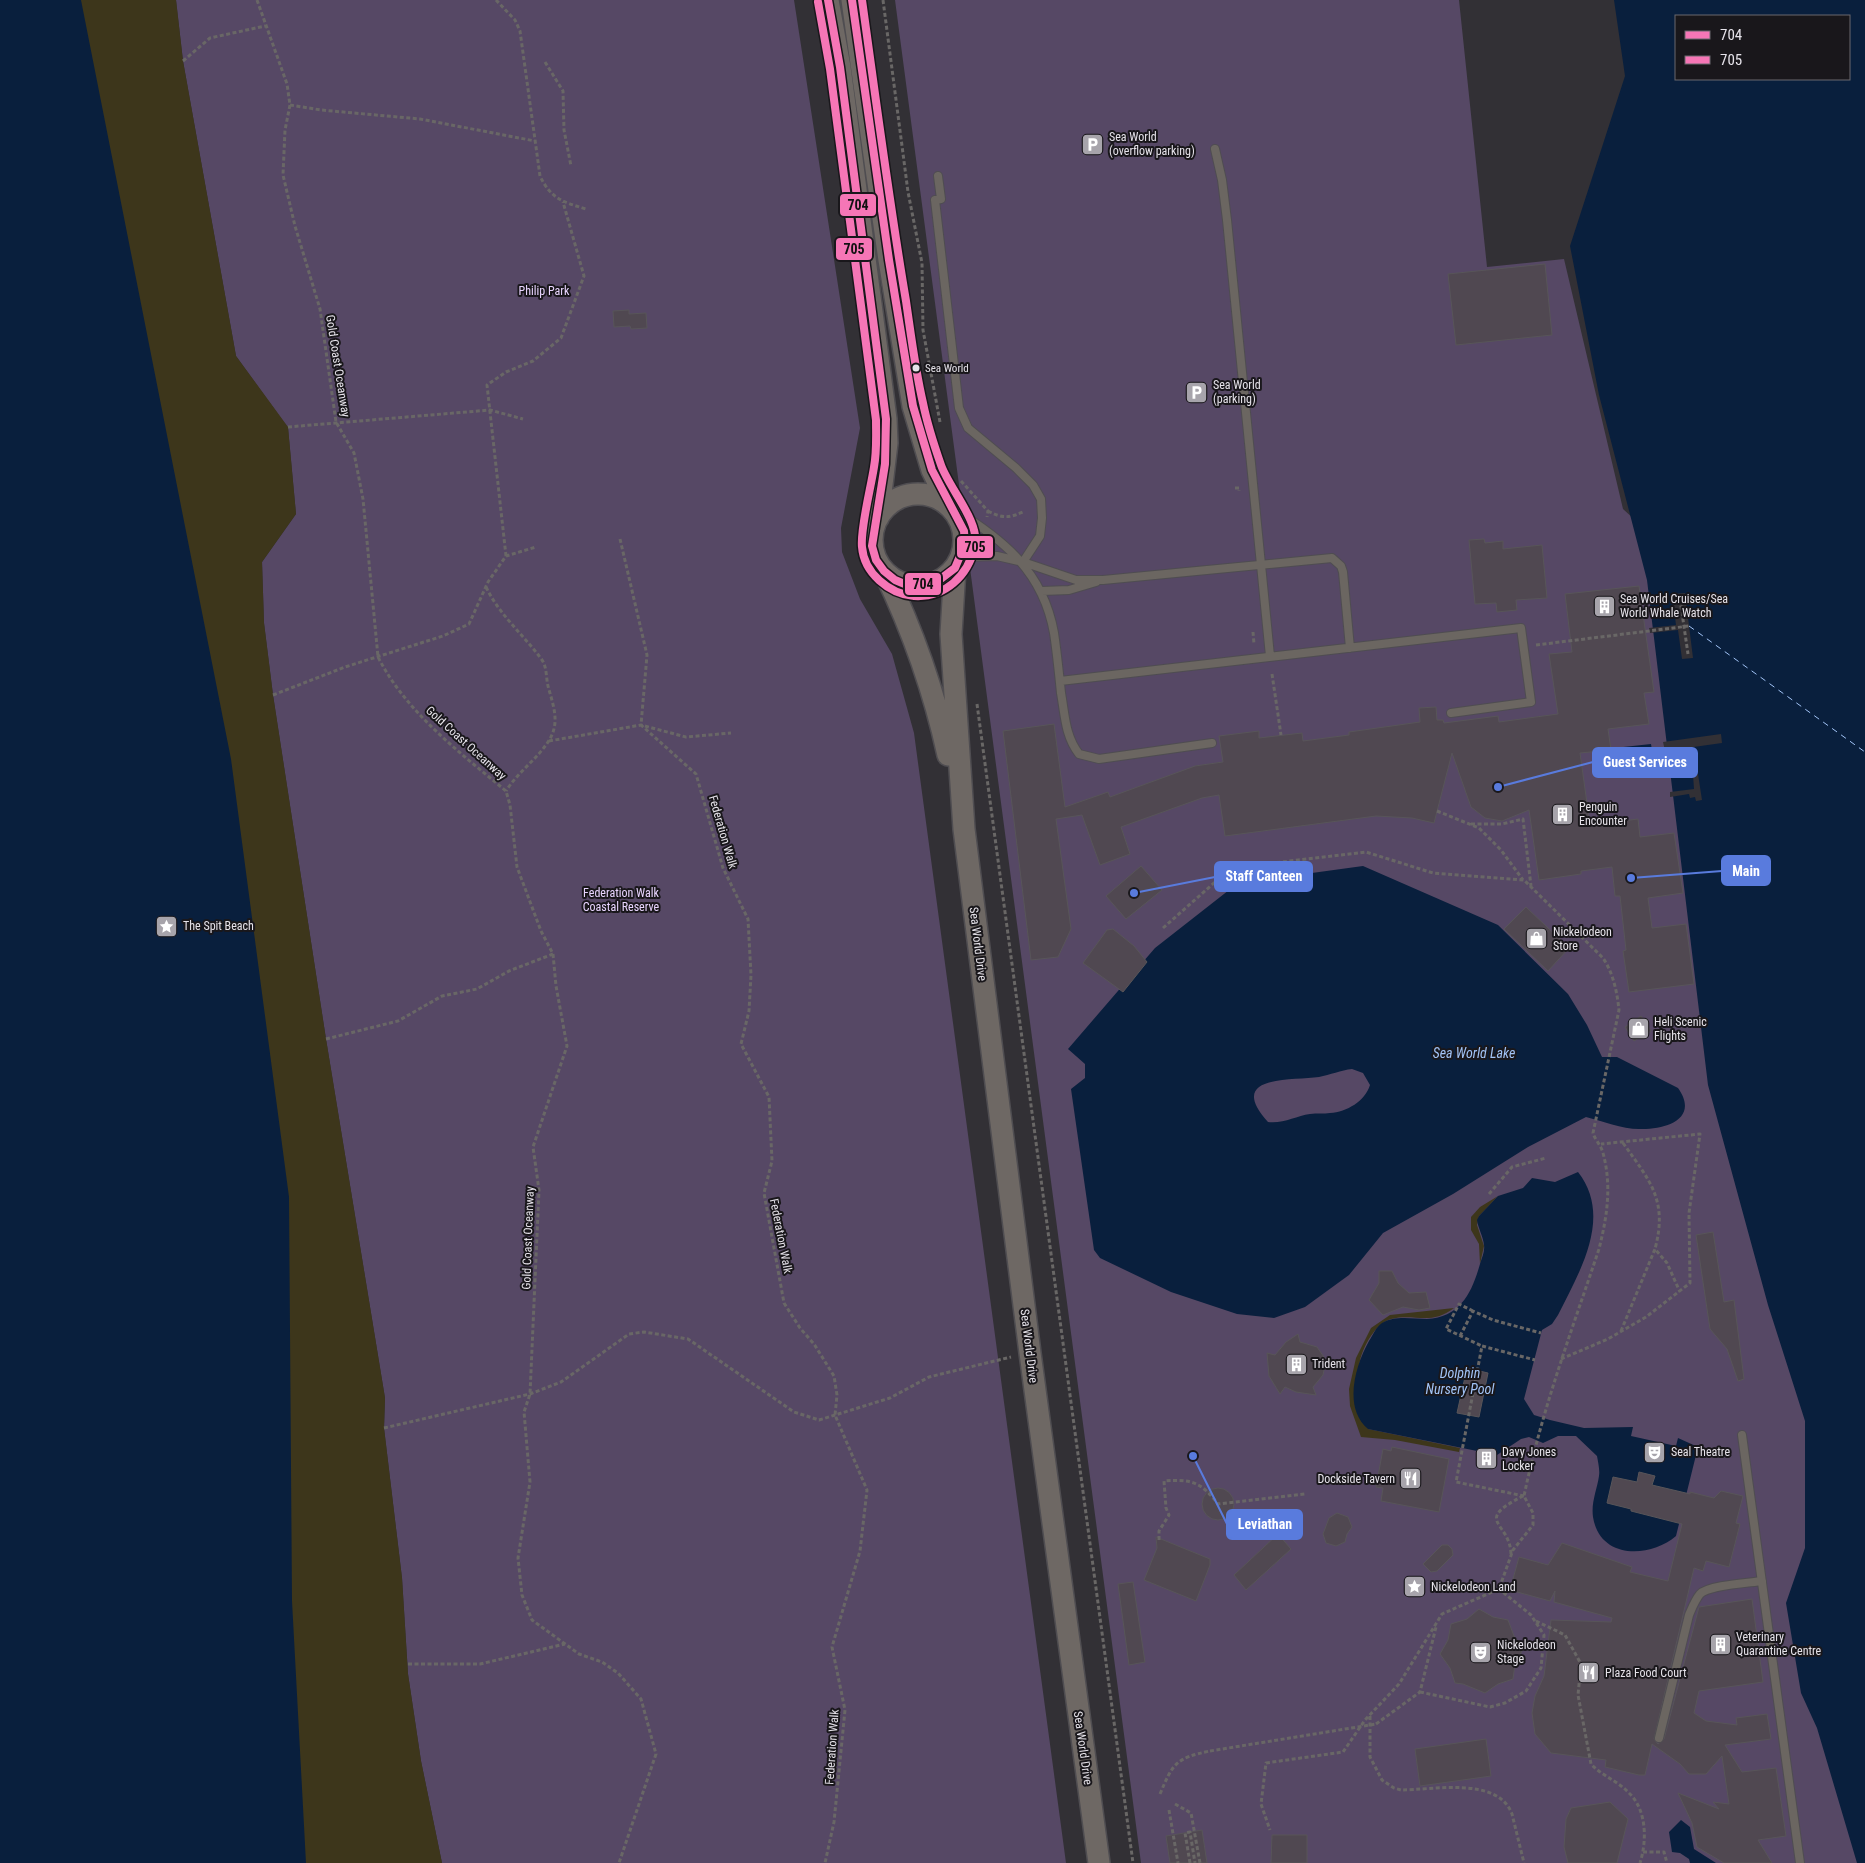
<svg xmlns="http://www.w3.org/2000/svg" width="1865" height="1863" font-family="'Roboto Condensed',sans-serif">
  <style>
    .green { fill: #564865 }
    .sand { fill: #3d361b }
    .water { fill: #091f3d; fill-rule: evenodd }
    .pier { fill: #323035 }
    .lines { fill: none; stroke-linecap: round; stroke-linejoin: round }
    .ferry { stroke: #a2c4f7; stroke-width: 1; stroke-dasharray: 6 5; stroke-linecap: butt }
    .building { fill: #504851; stroke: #585559 }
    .lane-casing { stroke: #4f4d51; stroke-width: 10 }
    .secondary-casing { stroke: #4f4d51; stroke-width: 24 }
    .path { stroke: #696766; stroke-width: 3; stroke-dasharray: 4 2.5; stroke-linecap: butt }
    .lane { stroke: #6b6661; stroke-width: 8 }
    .secondary { stroke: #6e6864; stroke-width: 21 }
    .path-bridge { stroke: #696766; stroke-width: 3; stroke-dasharray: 4 2.5; stroke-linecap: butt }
    .bus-1-casing { stroke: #19171b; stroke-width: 11 }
    .bus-2-casing { stroke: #19171b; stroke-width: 11 }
    .bus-1 { stroke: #f676b6; stroke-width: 8 }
    .bus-2 { stroke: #f676b6; stroke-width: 8 }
    .bus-dot { fill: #e6e3ea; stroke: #19171b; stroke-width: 2 }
    .labels { text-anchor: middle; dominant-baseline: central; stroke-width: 4; stroke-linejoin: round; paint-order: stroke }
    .bus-label { font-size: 11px; fill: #e6e3ea; stroke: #19171b; text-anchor: start }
    .poi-label { font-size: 12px; fill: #e6e3ea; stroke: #19171b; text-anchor: start }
    .park-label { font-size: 12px; fill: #e9d5ff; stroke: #19171b }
    .street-label { font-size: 12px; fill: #e6e3ea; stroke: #19171b }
    .water-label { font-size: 14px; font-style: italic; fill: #a2c4f7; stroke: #19171b }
    .leader { fill: none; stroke: #597bdd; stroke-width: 2 }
    .callout-dot { fill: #597bdd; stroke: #19171b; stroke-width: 2 }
    .callout { fill: #597bdd; stroke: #597bdd; stroke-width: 2 }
    .callout-label { font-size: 14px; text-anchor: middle; font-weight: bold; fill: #fff }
    .line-badge { stroke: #19171b; stroke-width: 2 }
    .pale-badge-label { font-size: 14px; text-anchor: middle; font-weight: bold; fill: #111 }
  </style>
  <rect width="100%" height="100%" fill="#323035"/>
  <!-- green -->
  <path class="green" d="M176,0h618l66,428 -19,100 1,24 18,47 32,55 22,79 152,1130h-624l-21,-102 -13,-87 -6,-96 -18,-150 1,-30 -59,-359 -53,-344 -9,-72 -2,-61 34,-48 -8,-86 -52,-72 -53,-295z
    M895,0h564l28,267 77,-8 59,250 83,76 57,497 102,781h-724z"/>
  <!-- sand -->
  <path class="sand" d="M0,0h176l7,61 53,295 52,71 8,87 -34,48 2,61 9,72 53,344 59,359 -1,30 18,150 6,96 13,87 21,102h-214z
    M1498,1196l-19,20 -2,9 7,21 -4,18 -1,-20 -8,-14v-13l9,-10z
    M1454,1308c-23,18 -39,5 -63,11 -15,4 -28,27 -31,42 -3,9 6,55 8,68l92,19 -1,4 -64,-12 -34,-3 -11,-31 -1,-17 7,-31 15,-30 19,-13z"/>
  <!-- water -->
  <path class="water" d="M0,0h81l150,759 58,438 3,404 14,262h-306z
    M1614,0h251v1863h-8l-40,-135 -16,-35 -15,-90 19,-55v-127l-37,-116 -60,-220 -61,-505 -48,-185 -29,-149 55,-170zM1676,16h173v63h-173z
    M1651,744l4,25 -44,6 -15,-25z
    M1363,866l135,59 70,69 19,31 15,32h15l61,31c22,31 -13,42 -39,41 -17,0 -37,-8 -53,-12l-58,30 -75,47 -70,39 -34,42 -44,32 -31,11 -37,-4 -66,-22 -71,-34 -6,-8 -23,-161 14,-11v-14l-17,-15 87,-101 83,-65zM1352,1069l11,4 7,12c-5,16 -23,27 -40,28 -6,1 -13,0 -20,1 -14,2 -27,10 -42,8 -43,-48 24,-41 51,-45 11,-2 22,-7 33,-8z
    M1578,1172c35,45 2,99 -20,143l-6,9 -10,6 -18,69 10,16 16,5 34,8 49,-1 -2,9 45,10 2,-8 20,9 -22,89c-26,22 -76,24 -83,-19 -2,-15 4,-27 6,-41 1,-6 -1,-14 -2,-20l-21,-20h-18l-15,7 -14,-6 -8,2 -24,16 -129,-26c-25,-21 -13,-63 1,-88 4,-6 7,-14 13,-18 13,-8 31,-4 45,-4 34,-2 45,-27 53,-55 2,-7 5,-12 4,-19 -1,-9 -6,-17 -7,-25l2,-4 19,-20 25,-8 9,-10 23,4z
    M1681,1820l9,7 4,22 22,14h-26l-1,-4 -9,-6 -8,-1 -3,-20z"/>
  <!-- pier -->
  <path class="pier" d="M1685,593l8,65 -11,1 -4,-29 -28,3 -1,-5 27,-3 -4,-31z
    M1721,734l1,9 -57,8 -2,-9z
    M1698,774l4,26 -6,1 -1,-4 -5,1 -1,-4 -19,3v-5l24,-3 -1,-14z"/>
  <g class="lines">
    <!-- ferry -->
    <path class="ferry" d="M1689,626l176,126"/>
  </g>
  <!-- building -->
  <path class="building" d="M1545,264l7,71 -96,10 -8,-71z
    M629,310v4l17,-1 1,15 -16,1 -1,-3 -16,1 -1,-16z
    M1484,539l1,4 18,-2v8l39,-4 5,53 -31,2 1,10 -20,2 -1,-9 -21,1 -6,-64z
    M1639,586l15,106 -10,1 5,31 -41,5 3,21 -31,3 10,72 48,-6 2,18 34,-4 9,60 -35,5 4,30 34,-4 8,60 -65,8 -6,-41 3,-1 -6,-54h-5l-3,-29 -31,4v3l-42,6 -10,-70 -27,11 -17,-3 -14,-11 -19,-54 -18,70 -22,-5 -36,-2 -151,20 -6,-41 -17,3 -81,29 9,27 -30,11 -18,-50 -26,4 15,110 -13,28 -27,3 -28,-229 51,-7 11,83 43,-15 2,5 85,-31 28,-4 -4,-26 40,-5v7l43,-5 1,8 46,-6v-3l71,-10 -1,-14 17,-1 1,13h6l1,3 54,-7 1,6 59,-8 -9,-60 23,-2 -7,-58z
    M1141,866l21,24 -36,29 -20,-23z
    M1526,907l43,41 -21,23 -44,-42z
    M1113,929l21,17 13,16 -24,30 -40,-29 24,-33z
    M1641,1016l10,15 -17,10 -9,-14z
    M1713,1232l11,70 10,-2 10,79 -6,2 -11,-32 -17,-20 -14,-94z
    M1379,1271h13l6,12 11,10 17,-1 4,16 -11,2 -16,-3 -20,8 -14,-15 10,-17z
    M1298,1334l2,8 17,5 9,13 -3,15 -10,12 3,8 -20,-3 -11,-5 -5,7 -11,-18 -2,-23 8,2 11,-13z
    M1467,1368l21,5 -9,44 -22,-4z
    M1392,1447l57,12 -10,53 -58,-11 2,-13 -7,-1 7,-38 8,2z
    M1639,1472l16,4 -3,9 38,9v-2l24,6 7,-7 22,5 -7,27 4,1 -11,43 -23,-6 -3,10 -9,-3 -40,171 4,5 6,-5 35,-132 53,-8 11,83 -64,9 -5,22 12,8 31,4 -1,-7 31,-4 4,25 -46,6 17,27 34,-4 10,68 -28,4 14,23h-48l-27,-16 -5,-24 -14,-30 41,16 -6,-7 16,2 -7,-48 -16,18h-17l-9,-10 -28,-20 -7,31h-6l-34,-8 1,-7 -55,-7 -16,-19 -3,-21 3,-17 9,-20 7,-56 60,2 1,-4 -58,-16 1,-11 -5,10 -40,-11 9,-33 29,8 14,-22 70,24 -2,5 38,9 14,-57 -51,-13v-2l-24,-6 6,-26 24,5z
    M1202 1504a16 16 0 1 1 32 0a16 16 0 1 1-32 0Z
    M1337,1513l11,4 4,10 -5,7 -2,8 -9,4 -10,-3 -3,-9 6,-16z
    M1278,1534l13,15 -45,41 -12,-15z
    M1156,1537l54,22v6l-14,36 -52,-21 13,-32z
    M1442,1545h6l4,4 1,6 -16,16 -6,1 -8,-8z
    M1133,1582l12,80 -16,3 -11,-81z
    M1479,1609l14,8 15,3 6,16 9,13 -8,15 -2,15 -15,5 -13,9 -22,-9 -8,-1 -5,-15 -10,-14 8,-14 3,-16 16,-5z
    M1486,1739l5,37 -71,10 -5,-37z
    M1610,1802l18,17 -11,44h-49l-4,-16 2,-28 5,-11z
    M1202,1830l5,33h-37l-4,-27z
    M1272,1835h35v28h-36z"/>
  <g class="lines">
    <defs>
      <path id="lane" d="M1215,149l7,31 5,40 43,436
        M938,176l3,23 -6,1 24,208 9,20 48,40 17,17 8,14 1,19 -2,18 -17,26
        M952,508c51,31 91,63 102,125 3,20 5,40 7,60 4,22 4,43 18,61l20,5 113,-16
        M962,557l35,-1 26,6 53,18h27l229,-22 9,8 2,6 7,76
        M1042,591l27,-1 27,-8
        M1060,681l461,-53 10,74 -80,11
        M1742,1435l58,428
        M1659,1738l30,-123c3,-7 6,-15 11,-21 9,-9 49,-11 62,-13"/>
      <path id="secondary" d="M828,0l12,67 46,352 1,24 -9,75
        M852,0l37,260 24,146 19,64 17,35
        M872 540a46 46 0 1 1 92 0a46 46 0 1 1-92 0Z
        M955,568l-4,66 13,195 66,524 69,510
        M884,571c29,60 50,120 64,184"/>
    </defs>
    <!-- lane casing -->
    <use href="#lane" class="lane-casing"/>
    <!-- secondary casing -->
    <use href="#secondary" class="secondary-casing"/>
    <!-- path -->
    <path class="path" d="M257,0l30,84 3,21 -5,25 -2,45 12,51 25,83 16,113 18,31 9,46 15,158c28,55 81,95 128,134l4,14 7,62 24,64 12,23 3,32 11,60 -34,101 6,43 -9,204 -6,18 6,70 -12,76 4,37 10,25 47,34 23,8 16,11 23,26 15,55 -37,109
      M496,0l19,20 5,11 20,145c11,23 23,26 46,33
      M883,0l25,192 14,71 1,67 17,92
      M183,61l27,-23 55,-12
      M545,62l18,29 1,39 7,36
      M290,105l31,5 99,9 115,22
      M288,427l202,-17 33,9
      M961,481l27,30 -1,6
      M1235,488h4v3
      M988,511c15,8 22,7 37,0
      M620,539l27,116 -6,70 55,49 27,94 25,51 3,56 -2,36 -8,33 28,53 3,64 -8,32 20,110 16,25 14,16 20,32 3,19 -2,20 32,75 -7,61 -28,96 13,63 -11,112 -9,41
      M506,556l-19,-171 19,-13 27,-11 28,-23 23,-62 -21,-74
      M486,587c14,29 38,48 56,73 5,7 4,18 6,26 5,19 13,37 0,56 -11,17 -30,30 -42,49
      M1680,599l8,55
      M1253,632l1,12
      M1536,645l153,-19
      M1272,674l9,61
      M273,695l72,-28 98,-31 26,-12 19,-42 18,-26 30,-9
      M977,704l156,1159
      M549,741l92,-16 45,12 45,-4
      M1437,811l42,17 22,22 22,30
      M1471,824h31l21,-5 8,67
      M1163,928l68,-60 135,-16 67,21 91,7 79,78c10,15 14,33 16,52l-26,123c2,7 8,12 10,20 9,33 4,64 -4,96 -28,84 -57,160 -75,247l9,17v12l-20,25 -14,39 -57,25 -43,70 -34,36 -22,32 -77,11 -5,41 9,26
      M326,1039l72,-18 44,-25 35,-7 32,-18 44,-17
      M1623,1143c27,38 45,57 32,106
      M1489,1194l23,-27 34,-9
      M1473,1311l-14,-7 -13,25 36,17
      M1621,1331l34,-82 12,14 13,29
      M1460,1336l13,-25 20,9 48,13
      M1561,1359l47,-20 38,-22 44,-34 -1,-70 11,-79 -99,10
      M384,1428l146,-34 31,-12 68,-48 15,-2 44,7 106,73 25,8 71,-22 39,-21 82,-20
      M1524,1496l-68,-14 26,-136 53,14
      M1159,1540v-9l10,-16 -3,-7 -2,-27c28,-2 37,1 54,23l87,-10
      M1511,1554c-1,-33 -39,-32 12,-58
      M1536,1621l29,14 16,29 -3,31 13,69c11,12 27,17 38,29 18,17 18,48 11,70
      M408,1664h72l85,-20
      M1420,1692l70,15 15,-4 21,-12 15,-23 3,-33 -13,-20 -32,-26
      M1370,1716v41l12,23 12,8 7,2c32,0 97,-14 111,24l12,49
      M1376,1724l44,-32 16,-65
      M1160,1794c13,-31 16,-36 50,-43
      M1175,1804l16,9 9,50
      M1169,1810l9,53
      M1643,1852h21l3,11
      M1190,1863l-5,-30 5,-1 5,31"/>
    <!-- lane -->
    <use href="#lane" class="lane"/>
    <!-- secondary -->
    <use href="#secondary" class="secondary"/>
    <!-- path-bridge -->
    <path class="path-bridge" d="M1210,1751l166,-27"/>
    <defs>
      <path id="bus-1" d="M828,0l12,67 46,352 -1,45 -13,82 4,14 8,11 11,9 12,5 27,-1 21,-16 10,-24 -1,-13 -32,-61 -19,-64 -24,-146 -37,-260"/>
      <path id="bus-2" d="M818,2l12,67 46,351c0,15 1,31 -2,47 -3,20 -14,62 -12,80 2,26 27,47 52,49 31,2 54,-20 61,-50 5,-24 -26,-58 -34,-81 -7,-20 -14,-42 -18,-62 -8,-34 -12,-68 -17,-102 -17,-100 -30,-201 -44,-301"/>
    </defs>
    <!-- bus-1 casing -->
    <use href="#bus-1" class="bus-1-casing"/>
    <!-- bus-2 casing -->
    <use href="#bus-2" class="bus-2-casing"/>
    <!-- bus-1 -->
    <use href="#bus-1" class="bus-1"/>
    <!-- bus-2 -->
    <use href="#bus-2" class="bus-2"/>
  </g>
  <!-- icons -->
  <defs>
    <symbol id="parking-square" viewBox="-11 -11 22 22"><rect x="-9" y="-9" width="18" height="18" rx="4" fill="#a7a4ab" stroke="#19171b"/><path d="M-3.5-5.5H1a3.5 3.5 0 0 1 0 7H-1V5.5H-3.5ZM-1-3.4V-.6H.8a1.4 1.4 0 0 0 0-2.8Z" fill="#fff"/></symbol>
    <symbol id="building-square" viewBox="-11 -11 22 22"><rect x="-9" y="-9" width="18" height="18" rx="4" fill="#a7a4ab" stroke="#19171b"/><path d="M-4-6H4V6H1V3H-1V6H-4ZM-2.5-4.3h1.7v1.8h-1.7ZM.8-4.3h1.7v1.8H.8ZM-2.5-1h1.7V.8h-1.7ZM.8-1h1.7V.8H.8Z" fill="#fff"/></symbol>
    <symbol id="sight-square" viewBox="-11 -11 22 22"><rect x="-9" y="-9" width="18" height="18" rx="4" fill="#a7a4ab" stroke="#19171b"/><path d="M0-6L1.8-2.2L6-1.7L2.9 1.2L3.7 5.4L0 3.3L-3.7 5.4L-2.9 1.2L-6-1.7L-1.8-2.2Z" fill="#fff"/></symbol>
    <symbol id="shop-square" viewBox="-11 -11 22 22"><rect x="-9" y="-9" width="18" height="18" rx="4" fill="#a7a4ab" stroke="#19171b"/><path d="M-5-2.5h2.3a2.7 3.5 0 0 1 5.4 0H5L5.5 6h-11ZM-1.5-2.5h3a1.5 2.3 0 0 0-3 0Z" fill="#fff"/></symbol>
    <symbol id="theatre-square" viewBox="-11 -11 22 22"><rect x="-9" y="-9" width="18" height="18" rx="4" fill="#a7a4ab" stroke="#19171b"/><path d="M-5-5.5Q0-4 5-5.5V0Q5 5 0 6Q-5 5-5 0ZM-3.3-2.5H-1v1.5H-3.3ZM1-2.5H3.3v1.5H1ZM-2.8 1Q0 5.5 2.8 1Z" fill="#fff"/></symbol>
    <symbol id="restaurant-square" viewBox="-11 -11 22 22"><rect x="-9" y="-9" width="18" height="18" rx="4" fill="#a7a4ab" stroke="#19171b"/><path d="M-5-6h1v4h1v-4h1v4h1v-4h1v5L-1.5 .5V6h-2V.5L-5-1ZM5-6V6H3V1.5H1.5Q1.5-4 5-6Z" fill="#fff"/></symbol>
  </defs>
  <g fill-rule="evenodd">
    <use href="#parking-square" x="1080" y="132" width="25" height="25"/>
    <use href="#parking-square" x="1184" y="380" width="25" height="25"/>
    <use href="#building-square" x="1592" y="594" width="25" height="25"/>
    <use href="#building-square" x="1550" y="802" width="25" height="25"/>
    <use href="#sight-square" x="154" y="914" width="25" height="25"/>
    <use href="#shop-square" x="1524" y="926" width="25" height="25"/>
    <use href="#shop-square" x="1626" y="1016" width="25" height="25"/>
    <use href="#building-square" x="1284" y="1352" width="25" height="25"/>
    <use href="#theatre-square" x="1642" y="1440" width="25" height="25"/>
    <use href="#building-square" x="1474" y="1446" width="25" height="25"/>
    <use href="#restaurant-square" x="1398" y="1466" width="25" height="25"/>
    <use href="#sight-square" x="1402" y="1574" width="25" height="25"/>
    <use href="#building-square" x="1708" y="1632" width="25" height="25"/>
    <use href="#theatre-square" x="1468" y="1640" width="25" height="25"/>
    <use href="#restaurant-square" x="1576" y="1660" width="25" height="25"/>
  </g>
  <!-- markers -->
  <circle class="bus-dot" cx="916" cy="368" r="4.5"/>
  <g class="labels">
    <!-- bus labels -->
    <g class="bus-label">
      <text x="925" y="368">Sea World</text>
    </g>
    <!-- poi labels -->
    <g class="poi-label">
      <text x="1109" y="137">Sea World<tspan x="1109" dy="14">(overflow parking)</tspan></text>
      <text x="1213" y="385">Sea World<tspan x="1213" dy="14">(parking)</tspan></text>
      <text x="1620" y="599">Sea World Cruises/Sea<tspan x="1620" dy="14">World Whale Watch</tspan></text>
      <text x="1579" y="807">Penguin<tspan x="1579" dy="14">Encounter</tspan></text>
      <text x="183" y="926">The Spit Beach</text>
      <text x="1553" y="932">Nickelodeon<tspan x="1553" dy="14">Store</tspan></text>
      <text x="1654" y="1022">Heli Scenic<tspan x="1654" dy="14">Flights</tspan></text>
      <text x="1312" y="1364">Trident</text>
      <text x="1502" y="1452">Davy Jones<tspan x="1502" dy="14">Locker</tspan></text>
      <text x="1671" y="1452">Seal Theatre</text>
      <text x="1395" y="1479" text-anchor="end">Dockside Tavern</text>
      <text x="1431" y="1587">Nickelodeon Land</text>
      <text x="1736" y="1637">Veterinary<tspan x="1736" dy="14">Quarantine Centre</tspan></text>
      <text x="1497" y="1645">Nickelodeon<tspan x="1497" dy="14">Stage</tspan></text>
      <text x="1605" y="1673">Plaza Food Court</text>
    </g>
    <!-- park labels -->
    <g class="park-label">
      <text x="544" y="291">Philip Park</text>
      <text x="621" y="893">Federation Walk<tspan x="621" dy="14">Coastal Reserve</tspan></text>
    </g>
    <!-- street labels -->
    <g class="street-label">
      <text transform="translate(338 366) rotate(81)">Gold Coast Oceanway</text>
      <text transform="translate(466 743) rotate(42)">Gold Coast Oceanway</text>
      <text transform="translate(723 832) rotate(74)">Federation Walk</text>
      <text transform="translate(978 944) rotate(83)">Sea World Drive</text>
      <text transform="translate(781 1236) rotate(79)">Federation Walk</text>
      <text transform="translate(528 1238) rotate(-88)">Gold Coast Oceanway</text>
      <text transform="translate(1029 1346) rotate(83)">Sea World Drive</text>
      <text transform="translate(832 1747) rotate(-86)">Federation Walk</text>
      <text transform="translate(1083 1748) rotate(82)">Sea World Drive</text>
    </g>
    <!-- water labels -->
    <g class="water-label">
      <text x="1474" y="1053">Sea World Lake</text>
      <text x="1460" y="1373">Dolphin<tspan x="1460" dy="16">Nursery Pool</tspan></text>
    </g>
  </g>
  <!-- callouts -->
  <path class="leader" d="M1498 787L1593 762M1631 878L1722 871M1134 893L1215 877M1193 1456L1227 1524"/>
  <g class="callout-dot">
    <circle cx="1498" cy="787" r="5"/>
    <circle cx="1631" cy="878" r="5"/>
    <circle cx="1134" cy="893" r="5"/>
    <circle cx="1193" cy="1456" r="5"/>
  </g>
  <g class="callout">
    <rect x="1593" y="748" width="104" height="29" rx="5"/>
    <rect x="1722" y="856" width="48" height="29" rx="5"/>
    <rect x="1215" y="862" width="97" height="29" rx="5"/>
    <rect x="1227" y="1510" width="75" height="29" rx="5"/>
  </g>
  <g class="callout-label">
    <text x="1645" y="767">Guest Services</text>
    <text x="1746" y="876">Main</text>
    <text x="1264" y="881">Staff Canteen</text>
    <text x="1265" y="1529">Leviathan</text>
  </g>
  <g class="line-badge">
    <rect x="839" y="193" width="38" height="24" rx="5" fill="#f676b6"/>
    <rect x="835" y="237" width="38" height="24" rx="5" fill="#f676b6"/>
    <rect x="956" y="535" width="38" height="24" rx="5" fill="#f676b6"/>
    <rect x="904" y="572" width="38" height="24" rx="5" fill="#f676b6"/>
  </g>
  <g class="pale-badge-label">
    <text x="858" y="210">704</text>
    <text x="854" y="254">705</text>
    <text x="975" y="552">705</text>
    <text x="923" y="589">704</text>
  </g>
  <!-- legend -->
  <rect x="1675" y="15" width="175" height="65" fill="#19171b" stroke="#6b696e"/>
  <rect x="1685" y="31" width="25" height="8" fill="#f676b6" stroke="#6b696e"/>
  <text x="1720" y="40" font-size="15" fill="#e6e3ea">704</text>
  <rect x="1685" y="56" width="25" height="8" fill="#f676b6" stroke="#6b696e"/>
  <text x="1720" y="65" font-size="15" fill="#e6e3ea">705</text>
</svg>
